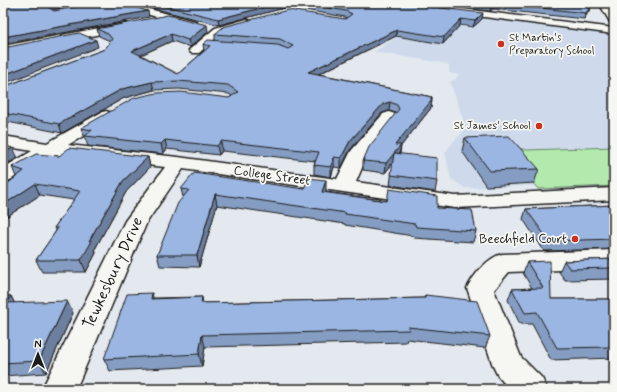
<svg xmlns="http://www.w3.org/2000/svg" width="617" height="392" font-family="Mynerve,sans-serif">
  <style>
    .built { fill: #cedaeb }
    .green { fill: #b2eaae; stroke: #678365 }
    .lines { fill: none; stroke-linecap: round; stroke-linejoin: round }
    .street-casing { stroke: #1c1c1c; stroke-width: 3 }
    .primary-casing { stroke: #1c1c1c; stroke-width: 3 }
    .street { fill: #f6f6f2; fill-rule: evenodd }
    .primary { fill: #f6f6f2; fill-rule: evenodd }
    .wall { fill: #859dc2; stroke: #1c1c1c; fill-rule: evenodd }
    .shaded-wall { fill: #6c7f9e; stroke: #1c1c1c }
    .building { fill: #9bb6e2; stroke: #1c1c1c }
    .poi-dot { fill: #c8321e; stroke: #f6f6f2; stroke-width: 1.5 }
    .labels { text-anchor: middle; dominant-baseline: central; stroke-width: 3.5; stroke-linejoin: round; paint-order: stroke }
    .far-poi-label { font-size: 11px; fill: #1c1c1c; stroke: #f6f6f2; text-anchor: start }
    .street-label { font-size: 13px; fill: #1c1c1c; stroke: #f6f6f2 }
    .poi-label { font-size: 13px; fill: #1c1c1c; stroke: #f6f6f2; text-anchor: end }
    .near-street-label { font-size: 16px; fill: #1c1c1c; stroke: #f6f6f2 }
  </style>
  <rect width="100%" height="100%" fill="#e4e9ef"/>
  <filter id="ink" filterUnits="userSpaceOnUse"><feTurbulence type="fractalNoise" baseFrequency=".025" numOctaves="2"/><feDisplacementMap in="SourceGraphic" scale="8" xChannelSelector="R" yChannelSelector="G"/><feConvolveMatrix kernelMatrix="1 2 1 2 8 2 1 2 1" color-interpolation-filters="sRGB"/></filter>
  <g filter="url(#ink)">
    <!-- built -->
    <path class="built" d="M433,10l181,25v148l-149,5 -14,-9 -6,-26 8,-11 10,-10v-13l-13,-37 6,-3 1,-3 3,-1 -11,-2v-8l-6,-2 -69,-11 35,-23z"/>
    <!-- green -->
    <path class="green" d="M500,144l27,6 87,-3v39l-76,3z"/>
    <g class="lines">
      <defs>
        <path id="street" d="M111,3h15l69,18 1,2 -5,3 -79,-21z
          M456,8l158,20v6l-161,-21 -2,-2z
          M247,19l5,3 -1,2 -28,8 -24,21h-8l-2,-3 26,-22z
          M126,23l4,1 1,2 -1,2 -127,26v-8z
          M106,111l6,2 2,3 -2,3 -44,26 110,12 159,22 14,-28 32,-37 6,-2 6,2 2,3 -30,39 -11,26 99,14 159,-8v12l-159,8 -272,-39 -36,53 -71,167h-34l83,-168 40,-54 -112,-12 -43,25 -7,2v-14l29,-17 -29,-5v-10l44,7 53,-30z
          M614,250v18l-105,4 -15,18 27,67 21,21 5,11h-38l-11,-13 -5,-10 -26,-78c7,-13 20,-30 35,-34z"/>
        <path id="primary" d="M599,3h10l5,9v11l-4,-1z"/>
      </defs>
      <!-- street casing -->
      <use href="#street" class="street-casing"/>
      <!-- primary casing -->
      <use href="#primary" class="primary-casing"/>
      <!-- street -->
      <use href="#street" class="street"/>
      <!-- primary -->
      <use href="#primary" class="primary"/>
    </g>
    <!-- wall -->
    <path class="wall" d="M132,3h267l83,16 -9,8 -13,-2 -17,19 -47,-8 -77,38 113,23 -1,11 -30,38 -1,8 37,27 -2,11 -45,-7 3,-22 -8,10 -22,-3v-9l33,-48 -7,-2 -7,2 -32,37 -9,18 -7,-1 -3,10 -17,-3v-9l1,-4 -93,-10 -3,4 -52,-6 -4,5 -75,-8 -7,-18 148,-30 3,-2 -3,-2 -50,-5 -25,1 -30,8 -62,35 -59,-12v-34l102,-38 6,-7 -1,-1 -11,-5 -2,-7 111,3 -18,15 -18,-6 -31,14 37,19 26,-23 -1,-7 12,-4v-6l130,-15 2,-1 -2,-1 -57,-10 -69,18zM271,45l9,1 3,1z
      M422,3h172l-10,16 -91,-10 -3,2z
      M465,138l74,31 -5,14 -48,3 -24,-35z
      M59,156l89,1 2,10 -24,25 -31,57 1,4 -10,19h-44l-6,-12 20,-29 -2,-3 20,-28 -34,-5 -37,24v-32l13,-10 -4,-10z
      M181,189h123l22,2v1l111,16 39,23 -3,11 -59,-4 -1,-2 -68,-11v-1l-128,-19 -18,62 -39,-1 -3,-11 26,-58z
      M614,205v44l-70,2 -21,-32 3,-10z
      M614,259v20l-49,1 -6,-8 5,-11z
      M527,262l24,37h63v59l-63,2 -19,-36h-12l-12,-24 4,-11 20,-1 -9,-15z
      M425,295l65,41 -5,12 -78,-9 -1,3 -201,5 -3,19 -92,5 -6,-12 49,-61 49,-1 1,6 221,-5z
      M3,296h8l3,7 59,10 -27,60 -43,3z"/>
    <!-- shaded-wall -->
    <path class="shaded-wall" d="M55,3h29l-31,7 -3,3 -2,-6 3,-3z
      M280,3h8v4l-69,18 -1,-6z
      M494,3l-1,6 -3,2 1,-6z
      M593,3h1l-10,16 2,-6z
      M148,11l1,6 -146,27v-7z
      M483,13l-1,6 -9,8 2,-6z
      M461,19l-1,6 -17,19 1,-7z
      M207,25l1,7 -18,15 -2,-7z
      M397,30l-1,6 -88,43v-7z
      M171,34l1,7 -38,17 -2,-7z
      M96,40l2,7 -95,37v-9z
      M152,82l2,8 -30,8 -62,35 -3,-9 63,-35z
      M432,97l-1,4 1,-1 -1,8 -30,38 -2,8 -14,19 1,-10 9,-18z
      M390,102l-1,9 -7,2 -32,37 -9,18v-10l9,-17 33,-37z
      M165,140l2,9 -4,5 -2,-10z
      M221,141l1,10 -3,4 -2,-9z
      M13,148l5,10 -15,8v-13z
      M148,157l2,10 -24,25 -31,57 1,4 -10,19 -5,-12 8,-19 34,-60z
      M334,157v10l-3,10v-10z
      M326,180v11l-4,11v-10z
      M35,184l5,11 -37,24v-14z
      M215,194l2,11 -18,62 -2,-12z
      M152,293l3,12 -4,-6z
      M11,296l6,12 -11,-5z
      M67,301l6,12 -27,60 -7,-12z
      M202,335l3,12 -3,19 -3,-12z"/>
    <!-- building -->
    <path class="building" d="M3,3h52l-4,1 -3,3 6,4 43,-8h22l29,8 -145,26z
      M153,3h127l-62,16z
      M301,3h98l84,10 -8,8 -14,-2 -17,18 -47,-7 -89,42 124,25 -2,2 2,1 -37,45h6l-15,18 -23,-2 6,-14 30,-38 -2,-4 -7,-3 -7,2 -33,37 -9,17 -7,-1 -3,10 -17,-2 5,-13 -98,-11 -4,5 -52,-6 -4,4 -76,-8 7,-6 -11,-2 53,-30 23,-5 24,-1 48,6 9,-6 -10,-7 -50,-4 -26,1 -30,7 -63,35 -56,-11v-26l102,-38 7,-10 -4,-5 -11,-5 71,-14 39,10 -19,15 -17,-6 -39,17 46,23 32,-28 -7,-2 5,-4 70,5 10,4 5,-3 -13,-7 -65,-5 8,-7 65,-17 57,9 7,-5 -6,-3z
      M470,3h24l-3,2z
      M496,3h97l-7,10z
      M79,33l17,7 -93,35v-27z
      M509,136l30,33 -49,2 -25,-33z
      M3,145l10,3 -10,5z
      M69,148l79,9 -25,24 -34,60h3l-11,19h-45l22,-32h-4l26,-37 -45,-7 -32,21v-18l21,-16 -12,-4 24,-13 23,2z
      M394,153l43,5v23l-46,-6z
      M194,173l110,16 4,-11 18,2 -4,12 65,9 2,-12 48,7v12l35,2 4,21 -60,-4 -1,-3 -70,-10 1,-1 -131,-19 -18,61h-40l21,-52 11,-13 -8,-1z
      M614,205v34l-65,2 -23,-32z
      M614,259v9l-44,1 -6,-8z
      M550,261l1,38h63v48l-57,1 -20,-36 -12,1 -13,-24 31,-1 -16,-26z
      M152,293l-1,6 51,-2 -1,6 224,-5v-3l52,6 13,35 -82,-9 1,3 -207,5 -3,19 -95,5 23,-65z
      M3,296h8l-5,7 61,-2 -28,60 -36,2z"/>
  </g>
  <!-- markers -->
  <g class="poi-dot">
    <circle cx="501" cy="44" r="4"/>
    <circle cx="539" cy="126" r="4"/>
    <circle cx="575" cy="239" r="4"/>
  </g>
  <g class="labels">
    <!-- far-poi labels -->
    <g class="far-poi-label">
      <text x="509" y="38">St Martin's<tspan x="509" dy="13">Preparatory School</tspan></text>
      <text x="531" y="126" text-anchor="end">St James' School</text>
    </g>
    <!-- street labels -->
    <g class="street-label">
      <text transform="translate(272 176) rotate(8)">College Street</text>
    </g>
    <!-- poi labels -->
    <g class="poi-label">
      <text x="567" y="239">Beechfield Court</text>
    </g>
    <!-- near-street labels -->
    <g class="near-street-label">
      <text transform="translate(113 273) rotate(-65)">Tewkesbury Drive</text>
    </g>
  </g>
  <!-- margin -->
  <rect width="617" height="392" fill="none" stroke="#f6f6f2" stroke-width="16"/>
  <rect x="8" y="8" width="601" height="376" fill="none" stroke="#1c1c1c" stroke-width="1.5" filter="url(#ink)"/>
  <!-- north arrow -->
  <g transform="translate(38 354)" stroke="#f6f6f2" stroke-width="3" paint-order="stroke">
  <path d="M0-3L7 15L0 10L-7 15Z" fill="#1c1c1c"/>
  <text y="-6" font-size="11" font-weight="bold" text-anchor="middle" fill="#1c1c1c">N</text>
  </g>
</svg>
